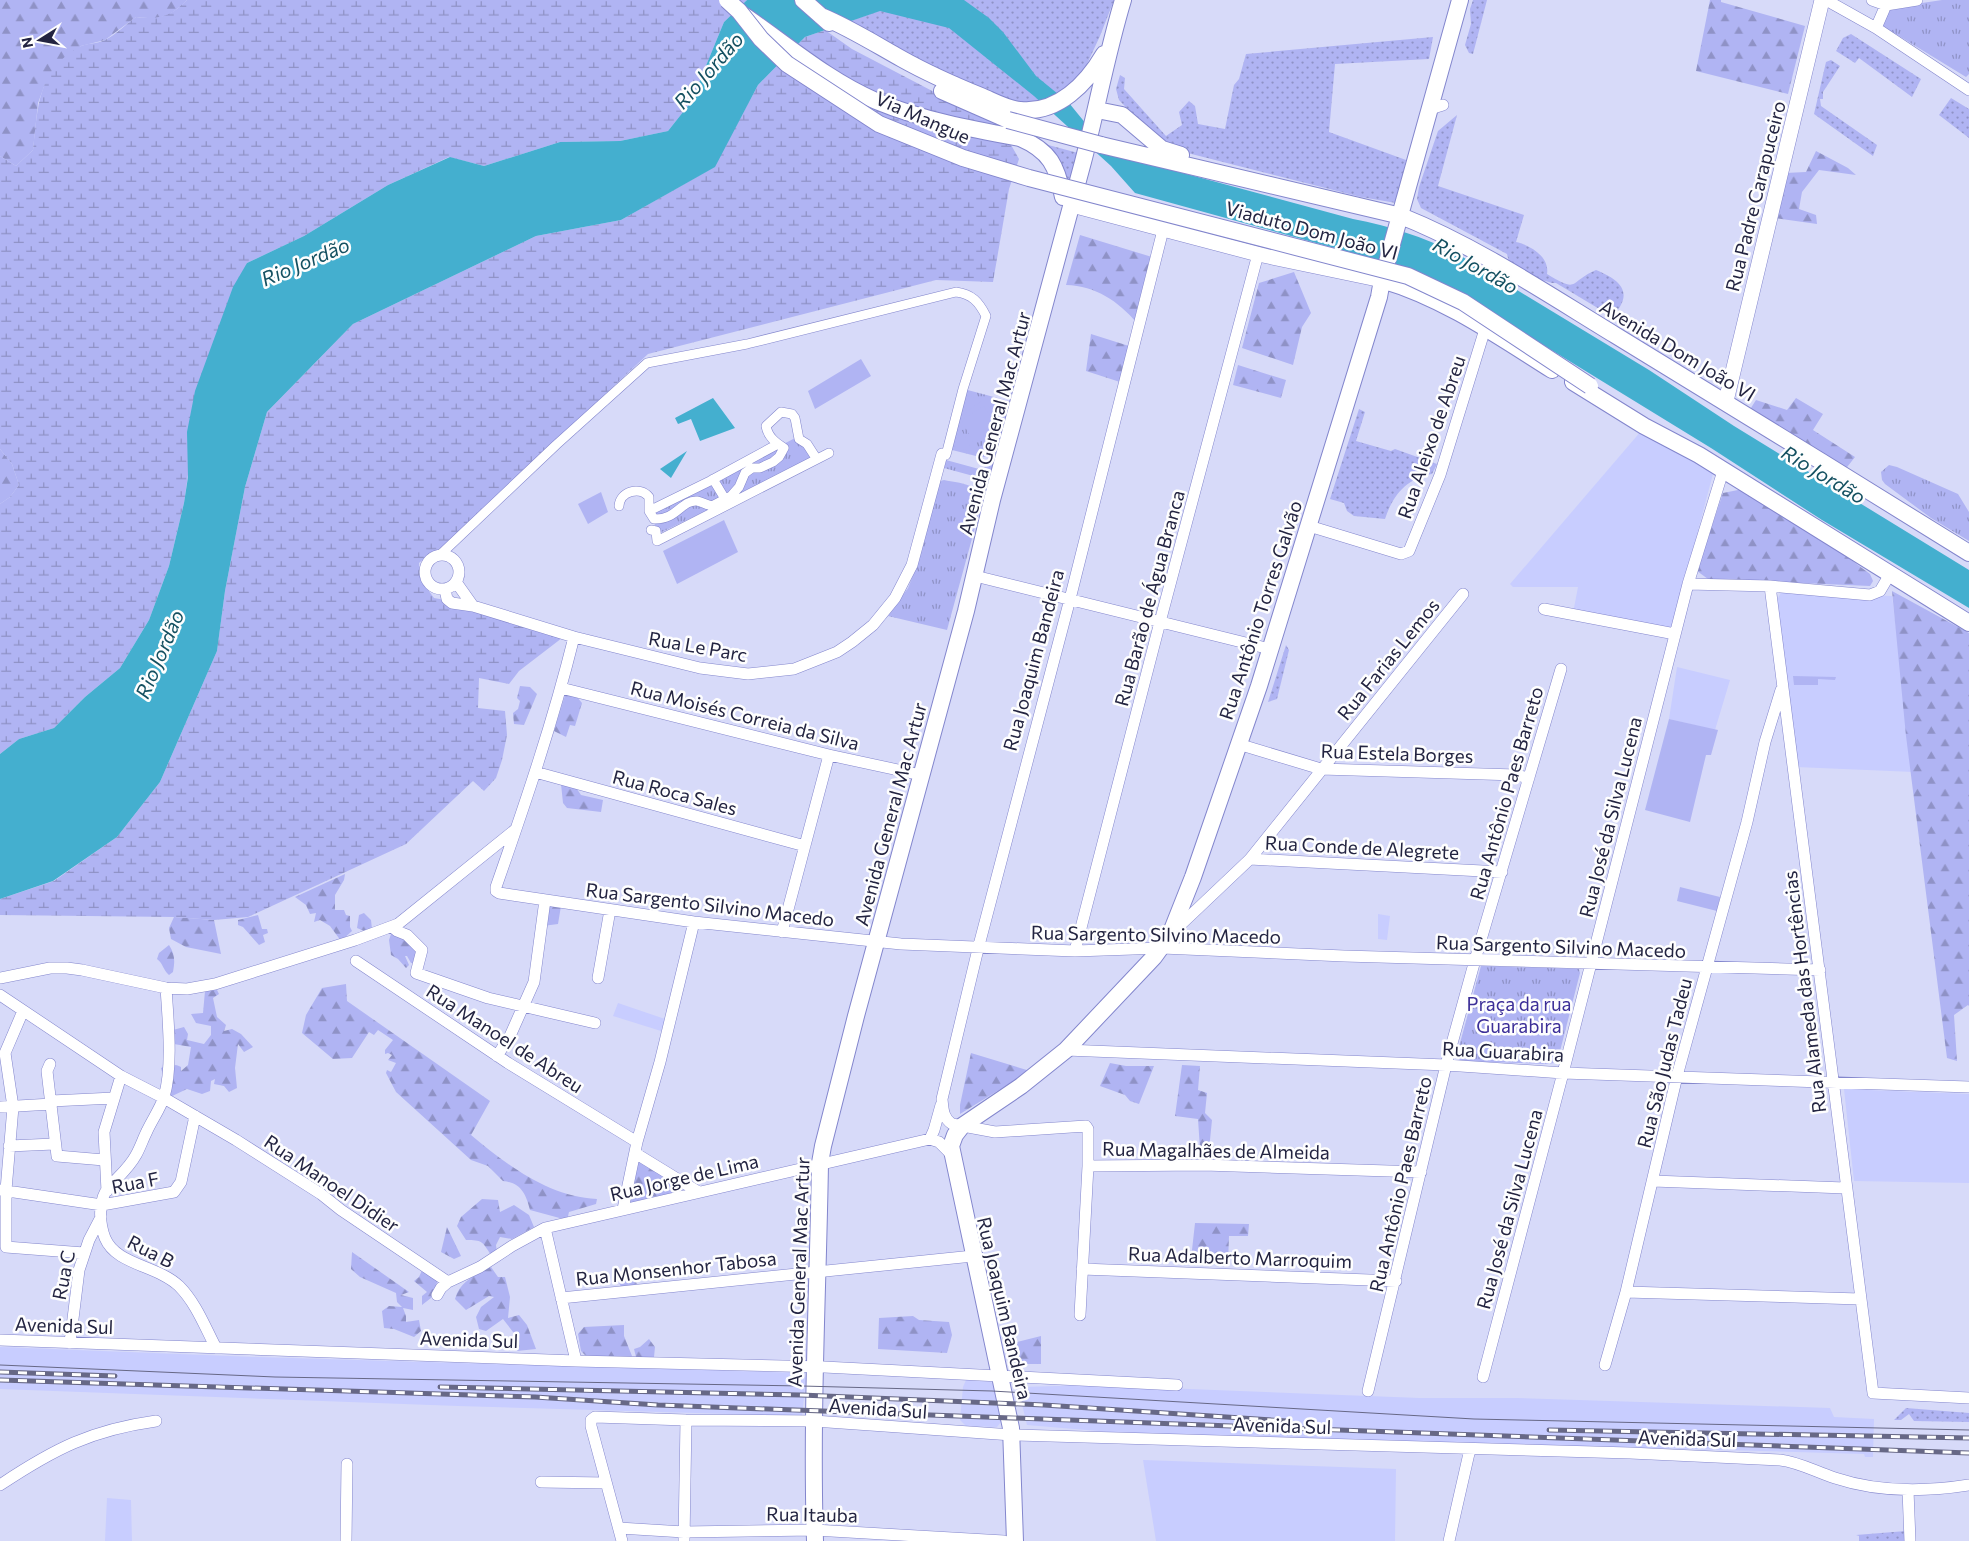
<svg xmlns="http://www.w3.org/2000/svg" width="1969" height="1541" font-family="Commissioner,sans-serif">
  <style>
    .built { fill: #c8cdff }
    .grass { fill: url(#grass-dots) }
    .forest { fill: url(#forest-firs) }
    .wetland { fill: url(#wetland-marsh) }
    .park { fill: url(#park-tufts) }
    .garden { fill: #b0b4f3 }
    .water { fill: #44afcf }
    .lines { fill: none; stroke-linecap: round; stroke-linejoin: round }
    .pedestrian-casing { stroke: #8386cd; stroke-width: 10 }
    .minor-casing { stroke: #8386cd; stroke-width: 12 }
    .tertiary-casing { stroke: #8386cd; stroke-width: 16 }
    .secondary-casing { stroke: #8386cd; stroke-width: 18 }
    .pedestrian { stroke: #fff; stroke-width: 9 }
    .minor { stroke: #fff; stroke-width: 11 }
    .tertiary { stroke: #fff; stroke-width: 15 }
    .secondary { stroke: #fff; stroke-width: 16 }
    .tram { stroke: #676886; stroke-width: 1 }
    .rail-casing { stroke: #676886; stroke-width: 5 }
    .rail { stroke: #fefefe; stroke-width: 3; stroke-dasharray: 9; stroke-linecap: butt }
    .secondary-bridge-casing { stroke: #8386cd; stroke-width: 18; stroke-linecap: butt }
    .secondary-bridge { stroke: #fff; stroke-width: 16 }
    .labels { text-anchor: middle; dominant-baseline: central; stroke-width: 5; stroke-linejoin: round; paint-order: stroke }
    .street-label { font-size: 19px; fill: #232441; stroke: #fefefe }
    .park-label { font-size: 19px; fill: #3c2f98; stroke: #fefefe }
    .water-label { font-size: 20px; font-style: italic; fill: #145061; stroke: #fefefe }
  </style>
  <defs>
    <pattern id="grass-dots" width="8" height="8" patternUnits="userSpaceOnUse" patternTransform="scale(1.25)"><rect width="8" height="8" fill="#b0b4f3"/><path d="M2 2h.1M6 6h.1" fill="none" stroke="#8f92c6" stroke-width="1.8" stroke-linecap="round"/></pattern>
    <pattern id="forest-firs" width="22" height="20" patternUnits="userSpaceOnUse" patternTransform="scale(1.25)"><rect width="22" height="20" fill="#b0b4f3"/><path d="M5 1l3.5 6h-7zM16 11l3.5 6h-7z" fill="#8f92c6"/></pattern>
    <pattern id="wetland-marsh" width="20" height="14" patternUnits="userSpaceOnUse" patternTransform="scale(1.25)"><rect width="20" height="14" fill="#b0b4f3"/><path d="M1 5h8M5 5V1M11 12h8M15 12V8" fill="none" stroke="#8f92c6"/></pattern>
    <pattern id="park-tufts" width="24" height="20" patternUnits="userSpaceOnUse" patternTransform="scale(1.25)"><rect width="24" height="20" fill="#b0b4f3"/><path d="M3 7l-1-3M5 7V3M7 7l1-3M15 17l-1-3M17 17v-4M19 17l1-3" fill="none" stroke="#8f92c6"/></pattern>
  </defs>
  <rect width="100%" height="100%" fill="#d7daf9"/>
  <!-- built -->
  <path class="built" d="M1642,430l72,40 -43,163 -98,-20 5,-26h-65l-3,-3z
    M1781,592l111,4 22,176 -118,-5 -19,-166z
    M1677,667l53,13 -15,50 -46,-11z
    M1378,914l12,2 -3,24 -9,-1z
    M618,1003l47,16 -4,12 -48,-15z
    M1844,1089l125,5v89l-115,-2z
    M0,1347l258,10 546,16 2,5 -4,38 -344,-10 -458,-17z
    M966,1380l25,2 5,5 5,35 -4,5 -31,-1 -6,-6 3,-33z
    M1088,1385l332,13h98l312,10 4,9 40,2 -1,38h-8l-1,-3 -742,-21 -95,-8 -7,-29 3,-9z
    M1143,1460l253,9 -1,72h-239z
    M107,1498l24,2 1,41h-27z"/>
  <!-- grass -->
  <path class="grass" d="M909,0h205l-14,36 -19,41 -20,20 -40,10 -73,-26 -100,-59z
    M1473,0h14l-14,54 -4,-1 -4,-8 6,-21 -1,-15z
    M1851,34l70,45 -9,18 -53,-39 -4,5 -19,-12 7,-13z
    M1433,37l-4,22 -94,5 -6,68 77,28 -10,43 -35,-6 -197,-50 -45,-47 -3,-11 4,-14 5,3 -1,11 42,47 16,-11 -3,-13 10,-11 6,5 3,18 27,5 9,-44 5,-6 7,-25z
    M1831,60l9,6 -17,26v7h-3l1,7 56,39 -4,11 -59,-42 12,-52z
    M1951,98l18,11v29l-30,-23z
    M1457,115l-19,71 86,29 -8,27c14,3 34,15 31,32 33,20 21,8 49,-4 19,8 38,19 21,41l-7,-3 -9,2 -45,-27h-4l-20,-6 -23,-15 -2,-8 -86,-46 -4,-9 2,-12 19,-56z
    M1037,142l45,12 -7,31 -9,-1z
    M1359,409l6,3 -9,29 35,10 4,-2 42,15 -5,10c-26,4 -40,23 -47,45l-31,-3 -7,-5 -3,-8 -14,-4z
    M1286,645l3,5 -12,49 -9,3z
    M1906,1408l63,5v9l-55,-1 -5,-7 -8,6h-7z
    M1906,1531v10h-47v-5l-3,-1z"/>
  <!-- forest -->
  <path class="forest" d="M0,0h187c-18,18 -27,20 -51,17l-31,23 -24,6 -36,38 -7,19 -5,47 -17,16 -16,-10z
    M1710,0h11v2l84,24 -17,68 -92,-23z
    M1816,151l32,17 8,7 -37,-5 -17,22 -3,17 17,6 1,9 -43,-6 11,-45 21,-1z
    M1080,235l72,22 -15,66c-19,-22 -41,-37 -71,-38z
    M1294,272l17,41 -9,14 -9,38 -51,-17 17,-65z
    M1091,334l38,12 -9,36 -34,-11z
    M1238,365l48,15 -5,18 -48,-13z
    M1796,398l27,16 -10,16 42,27 -11,14 -95,-60 7,-11 31,10z
    M0,449l12,15 7,21 -9,12 -10,7z
    M1743,489l80,50 47,35 3,7 -3,5 -162,-7 -11,-8 26,-78z
    M1892,591l77,42v373l-1,-1 -14,10 3,46 -10,-3 -41,-322z
    M520,686l10,1 7,7 -13,31 -10,-1 -1,-11 5,-4 2,-8 -3,-3z
    M566,692l11,5 5,6 -7,23 -5,-1 -4,12 -12,-6z
    M561,784l16,5 4,6 22,5 -2,12 -34,-4 -4,-5z
    M345,874l-1,6 -9,15v15h9l2,5 4,1v11l2,4 -11,10 -11,-15 -10,-6 -6,2 2,-9 -6,1 -4,-9 -11,-8z
    M546,903l15,3 -3,18 -15,2z
    M364,913l7,7 1,9 -8,2 -7,-3 2,-13z
    M258,915l4,14h5l1,4 -5,2 2,7 -6,3 -16,-18 -5,-2v-5z
    M174,917l40,3 7,34 -35,-7 -15,-8 -2,-11z
    M396,930l3,8 7,-1 7,5 8,20 -10,1 -4,-7h-2l4,9 -3,3 -8,-9 -7,-4 -2,-15 3,-9z
    M169,945c6,9 6,16 4,27l-4,3c-6,-5 -6,-12 -12,-16l2,-6z
    M346,984l1,17 143,100 -19,34c36,30 78,62 126,64l-1,5 -27,8 -2,8 -37,-10c-4,-16 -9,-27 -27,-29l-15,-15 -17,-6 -75,-68 -10,-19 1,-3 4,2 5,-9 -8,-3 4,-5 -4,-2 -3,1v-4l8,-10 -15,-10 -4,5 -5,-3 -17,26 -19,1 -31,-26 4,-18 16,-27z
    M217,990l2,4 -6,4 4,19 9,8 -2,6 8,-2 9,5 12,13 -9,5 -6,-8 -3,24 2,20 -8,4 -5,-6 -10,-2 1,-5 -4,2 -1,10 -8,3 -15,-5 -17,8 -9,-29c7,-3 13,-5 20,-1v4l7,-6 3,-18 -17,-3 -1,-14 11,-3 4,7 -1,6 17,4 7,-9v-9l-15,-3 -5,-9 12,-1 2,-22z
    M971,1053l59,18 -70,43v-9z
    M1110,1063l16,3h28l-15,38 -9,-3 -5,-6 -25,-9z
    M1182,1065l18,1 -2,24 9,3 -2,20 7,7 -3,30 -9,-1 -2,-30 -23,-3z
    M637,1157l48,34 -58,14z
    M482,1199l16,1 2,12 14,-7 15,10 5,12 -22,12 -12,-2 -4,8 1,8 -6,2c-9,-14 -9,-15 -25,-15l-9,-14 4,-9z
    M1195,1223l54,1 -1,12h-19l-1,27 -37,-4z
    M447,1227l14,29 -7,3 -13,-7z
    M352,1252l57,40 -8,3 12,3v12l-10,-2 3,8v6l13,-2 2,11 -7,6 -20,-8 -10,-1 -2,-17 7,-5 13,1 -5,-5 -1,-9 -36,-16 -9,-8z
    M491,1267l7,10h7l5,20 -2,21 11,-3 8,10 9,24 -19,2 -4,-19 -10,-13 -17,12 -7,-2 -3,-12 5,-10 13,-10 -5,-1 -23,14 -11,-11c5,-18 20,-24 36,-32z
    M423,1268l15,12 -7,18 -9,7v-9l5,-4 -13,-11 5,-4z
    M631,1274l5,5 1,7 -16,1 -5,-11z
    M913,1316l6,4 30,2 3,13 -5,18 -69,-4 1,-31z
    M624,1325v11l8,20 -3,5 -43,-5 -5,-5 -3,-17 6,-7z
    M1041,1336v28h-29l-3,-20z
    M649,1339l6,8 -1,10h-18l-2,-8 6,-2z"/>
  <!-- wetland -->
  <path class="wetland" d="M187,0h560l-23,22 -33,80 -23,29 -48,10 -60,1 -76,24 -35,-9 -61,28 -84,51 -57,27 -59,212 -4,28 -15,63 -20,54 -29,48 -35,29 -31,31 -35,11 -19,15v-250l10,-7 9,-12 -7,-21 -12,-15v-293l16,10 17,-16c5,-43 4,-79 46,-103 8,-4 18,-3 26,-7 11,-5 21,-16 31,-23 23,3 34,0 51,-17z
    M825,30l27,19 149,78 18,32 -10,30 -16,93 -57,-2 -288,74 -206,193 -14,8 -9,8 1,16 14,19 17,3 111,37 -43,33 -10,13 -30,-6 -1,30 27,3 2,24 -5,25 -6,18 -12,13 -11,-10 -67,63 -158,73 -34,3 -40,-3 -174,-2v-16l54,-18 63,-44 43,-55 57,-131 8,-60 20,-104 22,-75 86,-88 183,-88 85,-16 93,-53 44,-82 47,-48z"/>
  <!-- park -->
  <path class="park" d="M1942,0h27v74l-3,3 -85,-52 8,-17z
    M960,388l49,13 -12,46 -3,5 -9,5h-5l-32,-8 -3,-2 -1,-3z
    M795,438l17,19 -83,44 -11,-22z
    M946,460l33,9 14,-4 -7,22 -9,-10 -33,-9z
    M1889,465l8,2 61,27 11,18v29l-38,-23 -46,-34 -3,-4 -1,-8z
    M944,480c18,4 32,2 38,22l-35,128 -59,-14 20,-28 6,-15 26,-92z
    M712,482l10,21 -62,30 -12,-19z
    M1481,966l98,3 1,4 -22,86 -4,4 -7,1 -86,-3 -2,-2 -2,-5z"/>
  <!-- garden -->
  <path class="garden" d="M861,359l10,17 -56,33 -7,-18z
    M964,395l17,4 1,2 -23,16z
    M989,404l14,2 -4,18 -11,-18z
    M984,406l14,24 -24,13 -13,-23z
    M958,424l13,23 -2,4 -17,-5z
    M1000,436l-6,16 -9,5 -9,-1 1,-8z
    M601,492l7,20 -20,12 -10,-20z
    M724,520l14,32 -61,32 -14,-33z
    M1793,676l43,1 -1,3 -17,-1v6h-24z
    M1669,719l49,11 -7,25h-5l-16,67 -45,-12z
    M1680,887l40,10 -3,14 -40,-10z"/>
  <!-- water -->
  <path class="water" d="M747,0h217l25,18 14,14 33,44 33,27 31,38 20,15 233,63c37,7 70,18 103,34l193,117 85,56 235,144v38l-147,-88 -111,-72 -254,-156 -50,-23 -33,-10 -239,-66 -24,-27 -77,-70 -85,-68 -69,-17 -75,26 -47,48 -43,82 -94,53 -85,16 -183,88 -86,88 -22,75 -20,104 -8,60 -57,131 -43,55 -64,44 -53,18v-145l19,-15 35,-11 31,-31 35,-29 29,-48 20,-54 15,-63 4,-26 -1,-45 8,-41 38,-104 14,-24 57,-27 84,-51 62,-28 34,9 76,-24 60,-1 48,-10 23,-29 33,-80z
    M713,398l22,30 -35,13 -9,-22 -13,5 -3,-6z
    M687,451l-16,27 -11,-9z"/>
  <g class="lines">
    <defs>
      <path id="pedestrian" d="M778,444l-68,37 -61,30 5,8c23,1 27,-19 43,-18 5,1 10,4 15,5l19,-10 8,-9 6,-14 7,-5h8l13,-6 6,-5 5,-9c-9,-6 -16,-11 -18,-22l15,-14 11,2 3,4 4,21 8,5 9,14
        M713,479l15,25
        M619,506c1,-15 21,-20 30,-9v14
        M651,530l5,1 1,10 172,-88
        M441,554l115,-109 91,-82 100,-19 209,-52c16,2 23,10 30,24l-23,73 -17,66"/>
      <path id="minor" d="M1826,0l50,28 93,62
        M1872,0l14,5 31,-5
        M1876,28l10,-23
        M1430,109l13,-4
        M1163,230l-93,369 -92,350 -36,150c1,10 1,19 10,25l43,8 91,-6 2,3v37l116,-1 217,7
        M1309,526l92,28 8,-3 31,-76 45,-146
        M425 572a17 17 0 1 1 34 0a17 17 0 1 1-34 0Z
        M975,576l295,73
        M456,582l17,24
        M1688,584l82,2 100,9 10,-4 10,-17
        M1770,586l103,807 96,5
        M445,589l2,10 5,4 21,3 101,31 126,31 48,6 46,-5 43,-17 15,-10 21,-17 22,-27 17,-33 30,-111
        M1544,609l131,25
        M574,637c-21,85 -49,167 -78,250v4l3,2 195,29 207,22 174,7 87,-3 182,8 476,14
        M561,688l268,67 92,20
        M1238,744l83,25 195,6 13,3
        M535,772l270,74
        M1250,859l252,13
        M392,927l5,4 10,4 15,15 -6,23 72,25 107,25
        M782,932l47,-177
        M1173,932l77,-73 213,-265
        M1075,951l85,-329 98,-368
        M356,961l152,102 129,79
        M0,978l50,-10h17l15,2 84,18 21,1 28,-5 140,-44 43,-16 118,-95
        M598,978l12,-68
        M166,988c2,31 7,79 -2,109 -4,12 -12,23 -17,34 -4,8 -7,17 -11,24 -7,13 -17,21 -27,32 -11,12 -10,36 -4,51 11,27 52,27 74,48 17,17 26,41 37,62
        M0,995l121,81 43,22 72,42 85,54 20,16 107,72
        M23,1011l-18,42 8,54 -7,83v57l78,6
        M1066,1050l380,15 117,8 406,14
        M497,1056l13,-20 24,-54 11,-82
        M50,1064l-3,7 10,85 47,4
        M51,1101l63,-3
        M0,1107l52,-3
        M930,1139l4,-9 7,-25
        M9,1146l45,-2
        M635,1153l62,38
        M1653,1181l192,7
        M0,1190l102,15 72,-13 7,-10 14,-66
        M107,1191l-3,-59 17,-56
        M623,1209l14,-67 23,-80 34,-140
        M545,1228l31,133
        M1082,1269l314,12
        M1626,1292l234,7
        M437,1295l4,-7 7,-6 32,-15 32,-21 33,-18 385,-89 9,3 12,12
        M561,1298l412,-42
        M1080,1315l8,-149
        M0,1340l576,21 248,6 353,18
        M70,1343l9,-73 10,-30 12,-23
        M1605,1365l21,-73 51,-216 70,-254 18,-80 16,-52
        M1483,1377l80,-304 125,-489 35,-113
        M1368,1391l78,-326 29,-105 86,-291
        M541,1482l65,1
        M0,1485c54,-36 91,-55 156,-64
        M1908,1490l2,51
        M619,1528l65,4 130,-2 190,11
        M346,1541l1,-77
        M622,1541l-31,-115v-6l4,-3 91,3 128,1 198,14 618,18 150,7c19,2 36,12 55,18 42,14 90,14 134,7
        M684,1541l2,-121
        M1449,1541l21,-92"/>
      <path id="tertiary" d="M1072,205l186,49 124,26
        M1726,401l96,-401"/>
      <path id="secondary" d="M803,0l26,23
        M745,16c42,29 84,65 131,85 46,19 95,28 144,37 30,13 37,28 43,59
        M821,16c29,12 54,28 81,43 25,14 52,26 79,37 12,5 26,13 39,14 38,4 67,-27 84,-56
        M942,91l66,29
        M1097,110l25,5 40,34 19,6
        M1101,145l300,71c75,30 145,77 214,119 119,72 236,145 354,218
        M1382,280c62,18 116,56 170,90
        M1573,382l71,44 55,29 270,168
        M815,1541c-4,-126 3,-252 5,-378l3,-17 33,-130 110,-405 26,-111 91,-338c14,-54 24,-109 40,-162
        M1015,1541l-4,-113 -60,-282 4,-11 7,-9 59,-40 45,-36 88,-93 16,-22 23,-58 66,-191 120,-389 3,-17 78,-280"/>
    </defs>
    <!-- pedestrian casing -->
    <use href="#pedestrian" class="pedestrian-casing"/>
    <!-- minor casing -->
    <use href="#minor" class="minor-casing"/>
    <!-- tertiary casing -->
    <use href="#tertiary" class="tertiary-casing"/>
    <!-- secondary casing -->
    <use href="#secondary" class="secondary-casing"/>
    <!-- pedestrian -->
    <use href="#pedestrian" class="pedestrian"/>
    <!-- minor -->
    <use href="#minor" class="minor"/>
    <!-- tertiary -->
    <use href="#tertiary" class="tertiary"/>
    <!-- secondary -->
    <use href="#secondary" class="secondary"/>
    <!-- tram -->
    <path class="tram" d="M0,1365l275,12 527,9 190,5 482,28 495,11"/>
    <defs>
      <path id="rail" d="M0,1372l115,4
        M0,1380l535,17 123,8 1311,48
        M440,1387l361,8 243,10 243,16
        M1549,1430l420,8"/>
    </defs>
    <!-- rail casing -->
    <use href="#rail" class="rail-casing"/>
    <!-- rail -->
    <use href="#rail" class="rail"/>
    <defs>
      <path id="secondary-bridge" d="M727,0l12,11 22,28 26,25 92,60 84,34 66,20 379,98 55,26 127,84
        M1008,120l93,25"/>
    </defs>
    <!-- secondary-bridge casing -->
    <use href="#secondary-bridge" class="secondary-bridge-casing"/>
    <!-- secondary-bridge -->
    <use href="#secondary-bridge" class="secondary-bridge"/>
  </g>
  <g class="labels">
    <!-- street labels -->
    <g class="street-label">
      <text transform="translate(923 117) rotate(24)">Via Mangue</text>
      <text transform="translate(1755 196) rotate(-76)">Rua Padre Carapuceiro</text>
      <text transform="translate(1312 230) rotate(15)">Viaduto Dom João VI</text>
      <text transform="translate(1678 350) rotate(31)">Avenida Dom João VI</text>
      <text transform="translate(994 423) rotate(-75)">Avenida General Mac Artur</text>
      <text transform="translate(1431 437) rotate(-71)">Rua Aleixo de Abreu</text>
      <text transform="translate(1149 598) rotate(-75)">Rua Barão de Água Branca</text>
      <text transform="translate(1260 610) rotate(-72)">Rua Antônio Torres Galvão</text>
      <text transform="translate(698 646) rotate(10)">Rua Le Parc</text>
      <text transform="translate(1388 659) rotate(-51)">Rua Farias Lemos</text>
      <text transform="translate(1033 660) rotate(-75)">Rua Joaquim Bandeira</text>
      <text transform="translate(745 715) rotate(14)">Rua Moisés Correia da Silva</text>
      <text transform="translate(1397 753) rotate(2)">Rua Estela Borges</text>
      <text transform="translate(675 792) rotate(15)">Rua Roca Sales</text>
      <text transform="translate(1506 793) rotate(-74)">Rua Antônio Paes Barreto</text>
      <text transform="translate(890 814) rotate(-75)">Avenida General Mac Artur</text>
      <text transform="translate(1610 817) rotate(-76)">Rua José da Silva Lucena</text>
      <text transform="translate(1362 847) rotate(3)">Rua Conde de Alegrete</text>
      <text transform="translate(710 904) rotate(7)">Rua Sargento Silvino Macedo</text>
      <text transform="translate(1156 934) rotate(1)">Rua Sargento Silvino Macedo</text>
      <text transform="translate(1561 946) rotate(2)">Rua Sargento Silvino Macedo</text>
      <text transform="translate(1804 992) rotate(-97)">Rua Alameda das Hortências</text>
      <text transform="translate(505 1038) rotate(33)">Rua Manoel de Abreu</text>
      <text transform="translate(1503 1051) rotate(3)">Rua Guarabira</text>
      <text transform="translate(1664 1063) rotate(-76)">Rua São Judas Tadeu</text>
      <text transform="translate(1216 1150) rotate(1)">Rua Magalhães de Almeida</text>
      <text transform="translate(684 1177) rotate(-13)">Rua Jorge de Lima</text>
      <text transform="translate(135 1182) rotate(-11)">Rua F</text>
      <text transform="translate(332 1183) rotate(34)">Rua Manoel Didier</text>
      <text transform="translate(1400 1184) rotate(-77)">Rua Antônio Paes Barreto</text>
      <text transform="translate(1509 1209) rotate(-75)">Rua José da Silva Lucena</text>
      <text transform="translate(151 1251) rotate(27)">Rua B</text>
      <text transform="translate(1240 1257) rotate(2)">Rua Adalberto Marroquim</text>
      <text transform="translate(676 1268) rotate(-6)">Rua Monsenhor Tabosa</text>
      <text transform="translate(798 1272) rotate(-88)">Avenida General Mac Artur</text>
      <text transform="translate(63 1275) rotate(-79)">Rua C</text>
      <text transform="translate(1005 1308) rotate(77)">Rua Joaquim Bandeira</text>
      <text transform="translate(64 1325) rotate(2)">Avenida Sul</text>
      <text transform="translate(469 1339) rotate(2)">Avenida Sul</text>
      <text transform="translate(878 1408) rotate(4)">Avenida Sul</text>
      <text transform="translate(1282 1425) rotate(2)">Avenida Sul</text>
      <text transform="translate(1687 1438) rotate(2)">Avenida Sul</text>
      <text transform="translate(812 1514) rotate(1)">Rua Itauba</text>
    </g>
    <!-- park labels -->
    <g class="park-label">
      <text x="1519" y="1003">Praça da rua<tspan x="1519" dy="22">Guarabira</tspan></text>
    </g>
    <!-- water labels -->
    <g class="water-label">
      <text transform="translate(708 70) rotate(-49)">Rio Jordão</text>
      <text transform="translate(305 261) rotate(-23)">Rio Jordão</text>
      <text transform="translate(1476 265) rotate(29)">Rio Jordão</text>
      <text transform="translate(1824 474) rotate(31)">Rio Jordão</text>
      <text transform="translate(159 654) rotate(-67)">Rio Jordão</text>
    </g>
  </g>
  <!-- north arrow -->
  <g transform="translate(40 40) rotate(259)" stroke="#fefefe" stroke-width="4" paint-order="stroke">
  <path d="M0-4L9 19L0 12L-9 19Z" fill="#232441"/>
  <text y="-8" font-size="14" font-weight="bold" text-anchor="middle" fill="#232441">N</text>
  </g>
</svg>
